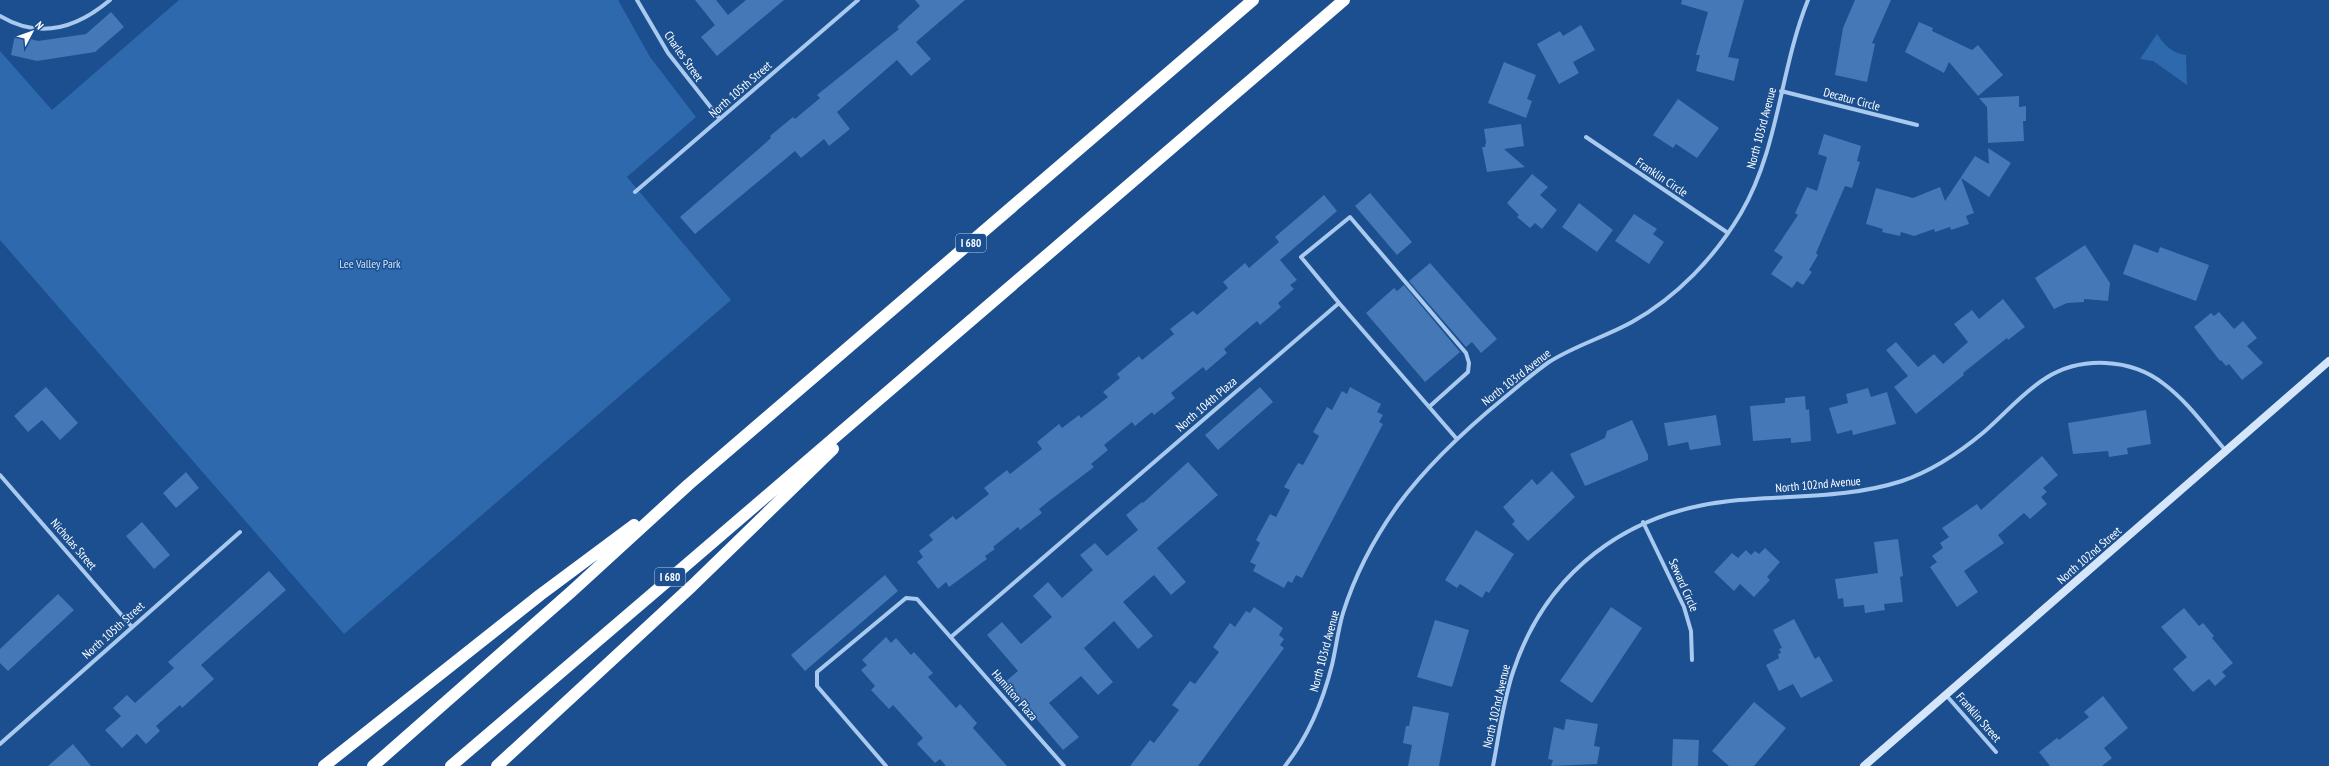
<svg xmlns="http://www.w3.org/2000/svg" width="2329" height="766" font-family="'PT Sans Narrow',sans-serif">
  <style>
    .green { fill: #2e69ad }
    .building { fill: #4478b7 }
    .lines { fill: none; stroke-linecap: round; stroke-linejoin: round }
    .minor { stroke: #a9c9ee; stroke-width: 4 }
    .secondary { stroke: #d6e6fa; stroke-width: 8 }
    .motorway { stroke: #fff; stroke-width: 12 }
    .labels { text-anchor: middle; dominant-baseline: central; stroke-width: 3; stroke-linejoin: round; paint-order: stroke }
    .shield { fill: #1b4f8f; stroke: #bbcadd; stroke-width: 1 }
    .shield-label { font-size: 11px; font-weight: bold; fill: #fff }
    .street-label { font-size: 12px; fill: #fff; stroke: #1b4f8f }
    .park-label { font-size: 12px; fill: #cfe3fa; stroke: #1b4f8f }
  </style>
  <rect width="100%" height="100%" fill="#1b4f8f"/>
  <!-- green -->
  <path class="green" d="M179,0h439l32,57 46,60 -69,60 104,123 -387,334 -344,-394v-189l52,59z
    M2157,34c7,11 16,20 29,21l1,30 -34,-24 -13,-2z"/>
  <!-- building -->
  <path class="building" d="M695,0h21l12,15 18,-15h38l-67,56 -16,-19 14,-12z
    M915,0h50l-49,42 15,17 -20,17 -14,-16 -60,52 13,17 -21,17 -5,-7 -23,19 -6,-7 -100,83 -15,-17 81,-70 10,-9 -1,-2 23,-19 2,2 25,-21 -3,-3 82,-66 -2,-2 23,-21z
    M1682,0h62l-16,57 11,2 -5,22 -38,-10 4,-16h-4l12,-43 -27,-8z
    M1855,0h36l-19,43 3,1 -8,38 -32,-7 8,-47z
    M111,12l13,15 -29,25 -58,9 -26,-6 4,-20 23,6 48,-7z
    M1919,22l14,6 -1,3 40,19 6,-5 25,30 -25,21 -29,-34 -5,11 -39,-21z
    M1581,25l14,25 -22,12 6,11 -20,11 -22,-40 23,-13 3,5z
    M1504,62l32,13 -9,24 5,2 -6,17 -38,-15z
    M2019,96v11l7,-1v15h-3l1,20 -36,2 -1,-36 -8,-9z
    M1678,99l41,29 -22,30 -21,-14 -3,4 -20,-13z
    M1521,124l3,22 -20,3 21,18 -38,5 -5,-25h3l1,-5 -2,-13z
    M1824,134l37,12 -4,15 3,1 -8,26 -7,-2 -29,67 2,2 -9,15 3,2 -9,13 -6,-4 -5,7 -21,-14 12,-17 -9,-6 24,-36 -3,-2 12,-26 10,4 10,-34 -9,-3z
    M1988,148l23,15 -22,34 -28,-19 13,35 -8,3 3,8 -18,6 -1,-3 -15,5 -1,-3 -20,7 -13,-4 -1,4 -18,-4 1,-3 -17,-5 10,-36 37,10 27,-11 5,14 30,-45 14,8z
    M1532,174l16,13 -8,8 17,15 -15,19 -7,-6 -5,5 -13,-11 2,-2 -12,-12z
    M1370,193l42,49 -15,13 -42,-49z
    M1324,195l13,16 -57,49 17,20 -7,5 4,4 -16,14 3,4 -21,18 -3,-4 -33,28 3,4 -21,18 -3,-4 -32,26 4,5 -21,17 -2,-3 -17,14 -3,-4 -28,23 4,5 -17,14 3,3 -45,34 -10,8 3,4 -22,17 -2,-3 -25,20 2,2 -10,7 2,3 -38,28 -3,-5 -8,7 -21,-27 6,-5 -4,-6 14,-11 -4,-5 24,-19 3,4 33,-26 -5,-6 23,-18 3,4 32,-25 -5,-7 22,-18 3,4 17,-13 2,3 27,-21 -5,-5 17,-14 -3,-4 22,-18 3,4 32,-26 -4,-5 23,-18 4,4 31,-27 -5,-6 22,-19 4,5 30,-26 -4,-5z
    M1579,203l34,27 -16,22 -35,-25z
    M1634,214l23,15 -4,5 11,8 -15,22 -34,-23z
    M2134,244l24,9 2,-6 49,18 -13,36 -73,-27z
    M2085,245l25,38 -2,18 -24,-2v3l-17,1 -13,6 -19,-31z
    M1430,263l67,76 -16,14 -9,-11 -6,5 -57,-66z
    M1404,285l56,67 -35,30 -59,-69 28,-25 3,3z
    M2003,299l22,28 -17,13 -1,-2 -44,35 1,2 -48,39 -22,-27 14,-11 -22,-26 10,-8 22,25 16,-13 9,10 25,-22 -14,-18 18,-14 7,9z
    M2219,312l15,17 9,-8 14,17 -10,8 16,17 -21,17 -13,-16 -3,2 -5,-6 -1,1 -26,-34 17,-14 3,3z
    M46,387l32,36 -18,17 -18,-20 -14,12 -14,-16z
    M1260,387l13,15 -55,48 -13,-15z
    M1350,387l31,17 -4,8 6,3 -4,7 4,2 -81,154 -6,-3 -4,8 -4,-2 -4,7 -31,-17 3,-6 -6,-3 10,-19 -4,-3 14,-26 6,3 14,-27 -6,-3 14,-24 5,2 16,-29 -6,-4 14,-25 5,3 10,-19 5,3z
    M1868,388l3,9 16,-5 9,32 -43,11 -1,-5 -15,4 -8,-26 19,-5 -2,-9z
    M1805,396l1,14 3,-1 2,32 -20,2v-5l-38,3 -3,-35 35,-3v-5z
    M2146,410l5,34 -24,4 1,6 -19,3 -1,-6 -35,3 -5,-31z
    M1716,415l5,30 -31,5 -2,-8 -20,4 -4,-23z
    M1632,420l16,35v5l-63,26 -15,-32 35,-16 2,-7z
    M2042,456l16,19 -15,13 4,4 -6,5 6,7 -17,15 -6,-6 -26,22 6,8 -40,28 14,21 -21,15 -27,-40 7,-5 -5,-6 11,-8 -3,-5 9,-6 -7,-9 35,-24 4,6z
    M1188,462l30,33 -61,53 29,34 -15,13 -17,-20 -31,27 30,34 -15,13 -24,-28 -30,27 29,34 -15,13 -17,-19 -32,27 30,34 -16,13 -58,-68 13,-11 -31,-36 15,-13 19,22 31,-27 -19,-21 15,-14 14,16 31,-28 -13,-15 15,-12 12,13 31,-26 -12,-15 16,-13 1,1z
    M1552,471l23,26 -47,44 -16,-17 3,-3 -12,-14 29,-28 5,6z
    M186,472l13,16 -23,20 -13,-15z
    M142,522l28,33 -16,14 -28,-33z
    M1476,530l38,24 -25,39 -3,-2 -4,7 -22,-14 -3,4 -12,-8z
    M1898,539l5,37 -3,1 3,25 -19,2 1,6 -20,3 -1,-8 -20,2 -1,-9 -5,1 -3,-20 43,-6 -4,-31z
    M1765,548l15,14 -13,15 3,3 -16,17 -14,-13 -6,7 -20,-19 18,-19 6,5 8,-8 5,5 4,-4 4,3z
    M269,571l17,19 -85,75 13,14 -32,29 -2,-3 -24,21 4,5 -14,13 -9,-10 -15,14 -17,-18 16,-14 -8,-8 14,-13 8,8 39,-35 -6,-6z
    M885,575l13,16 -93,80 -14,-16z
    M58,594l16,16 -66,61 -8,-8v-14z
    M1254,607l29,21 -4,7 5,4 -4,6 4,3 -86,118h-68l20,-26 4,3 25,-33 -7,-5 18,-24 5,3 24,-32 -6,-5 17,-24 5,4 11,-16 4,2z
    M1611,607l31,21 -50,75 -32,-22z
    M2184,608l15,18 4,-3 11,13 -2,2 21,25 -11,9 4,4 -11,10 -6,-7 -16,13 -20,-23 14,-12 -26,-30z
    M1794,619l21,40 4,-3 14,25 -32,17 -8,-14 -14,7 -13,-26 13,-7 -1,-4 3,-1 -2,-4 3,-1 -9,-18z
    M1435,620l34,10 -17,57 -35,-10z
    M886,637l5,6 5,-5 15,17 3,-3 19,21 -5,4 28,31 4,-4 17,19 -4,5 34,38h-61l-6,-7 -5,4 -18,-19 6,-6 -30,-33 -4,4 -18,-19 4,-4 -14,-16 6,-5 -5,-5z
    M2103,696l25,32 -24,20 8,10 -10,8h-52l-11,-14 18,-14 2,2 30,-23 -5,-5z
    M1754,702l32,26 -32,38h-25l-17,-15z
    M1413,706l36,7 -10,53h-31l4,-21 -9,-2 3,-17h3z
    M1566,719l32,5 -4,22 6,1 -3,17 -46,2 2,-6 -5,-1 6,-32 10,3z
    M1673,739l26,1 -1,26h-26z
    M73,744l18,22h-43z"/>
  <g class="lines">
    <!-- minor -->
    <path class="minor" d="M637,0l31,53 52,66
      M0,16c40,24 77,12 110,-16
      M1781,91l136,34
      M1586,137l142,96
      M635,192l223,-192
      M1339,303l-38,-46 49,-40 116,136 3,10 -1,9 -39,35
      M0,475l132,152
      M1643,522l41,85 7,24 1,29
      M951,637l388,-334 117,135
      M1946,695l50,57
      M0,744l240,-212
      M886,766l-69,-80v-14l89,-74 11,1 147,167
      M1285,766c23,-29 38,-65 47,-101 4,-17 6,-35 11,-52 12,-38 32,-76 55,-108 30,-41 67,-75 106,-107 15,-12 29,-25 45,-36 27,-17 56,-25 83,-40 45,-25 83,-65 109,-109 38,-65 39,-144 67,-213
      M1493,766c6,-31 10,-64 20,-94 33,-100 113,-160 217,-171 58,-6 116,-2 172,-20 30,-10 58,-29 82,-49 21,-18 39,-40 62,-54 35,-22 85,-20 118,6 24,18 42,44 62,67"/>
    <!-- secondary -->
    <path class="secondary" d="M1864,766l465,-405"/>
    <!-- motorway -->
    <path class="motorway" d="M324,766l216,-171 94,-70
      M373,766l198,-174 117,-107 565,-485
      M451,766c298,-255 597,-509 893,-766
      M497,766l195,-180 141,-137"/>
  </g>
  <g class="labels">
    <!-- shield labels -->
    <g class="shield">
      <rect x="956" y="234" width="30" height="18" rx="3"/>
      <rect x="655" y="568" width="30" height="18" rx="3"/>
    </g>
    <g class="shield-label">
      <text x="971" y="243">I 680</text>
      <text x="670" y="577">I 680</text>
    </g>
    <!-- street labels -->
    <g class="street-label">
      <text transform="translate(684 56) rotate(55)">Charles Street</text>
      <text transform="translate(740 89) rotate(-41)">North 105th Street</text>
      <text transform="translate(1852 99) rotate(15)">Decatur Circle</text>
      <text transform="translate(1761 128) rotate(-75)">North 103rd Avenue</text>
      <text transform="translate(1662 177) rotate(34)">Franklin Circle</text>
      <text transform="translate(1516 377) rotate(-38)">North 103rd Avenue</text>
      <text transform="translate(1206 404) rotate(-41)">North 104th Plaza</text>
      <text transform="translate(1818 484) rotate(-5)">North 102nd Avenue</text>
      <text transform="translate(74 544) rotate(49)">Nicholas Street</text>
      <text transform="translate(2089 555) rotate(-41)">North 102nd Street</text>
      <text transform="translate(1684 585) rotate(66)">Seward Circle</text>
      <text transform="translate(113 630) rotate(-42)">North 105th Street</text>
      <text transform="translate(1324 651) rotate(-75)">North 103rd Avenue</text>
      <text transform="translate(1015 695) rotate(49)">Hamilton Plaza</text>
      <text transform="translate(1496 706) rotate(-77)">North 102nd Avenue</text>
      <text transform="translate(1979 717) rotate(49)">Franklin Street</text>
    </g>
    <!-- park labels -->
    <g class="park-label">
      <text x="370" y="263">Lee Valley Park</text>
    </g>
  </g>
  <!-- north arrow -->
  <g transform="translate(32 32) rotate(49)" stroke="#1b4f8f" stroke-width="3" paint-order="stroke">
  <path d="M0-3L7 15L0 10L-7 15Z" fill="#ffffff"/>
  <text y="-6" font-size="11" font-weight="bold" text-anchor="middle" fill="#ffffff">N</text>
  </g>
</svg>
